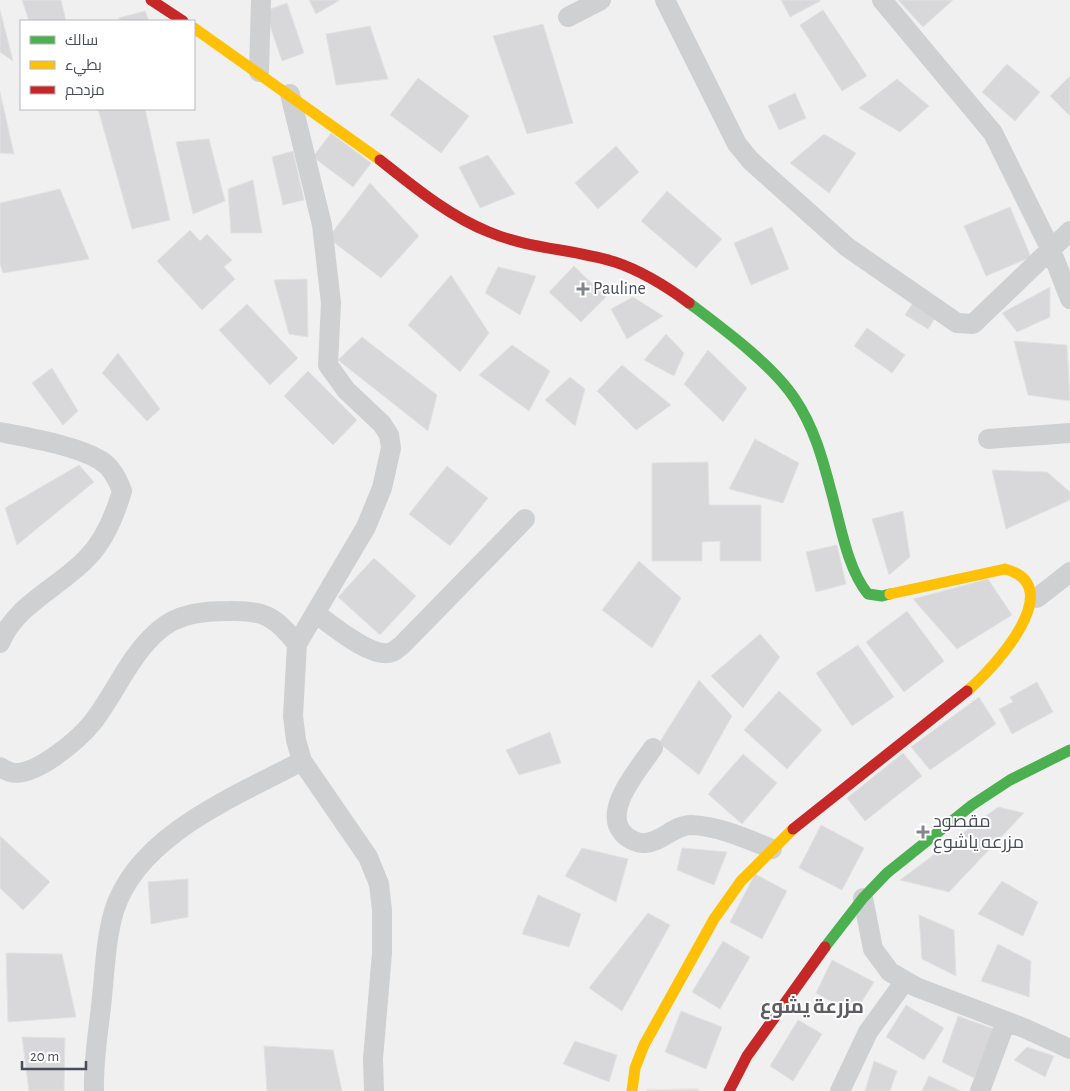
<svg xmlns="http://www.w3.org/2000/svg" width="1070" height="1091" font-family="'Alegreya Sans',Cairo,sans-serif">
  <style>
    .building { fill: #d8d8da; stroke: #e2e2e3 }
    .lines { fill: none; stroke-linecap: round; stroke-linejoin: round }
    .street { stroke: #cfd0d2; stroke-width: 20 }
    .fast { stroke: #4caf50; stroke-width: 11 }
    .slow { stroke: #ffc107; stroke-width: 11 }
    .jam { stroke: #c62828; stroke-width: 11 }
    .poi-dot { fill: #83868e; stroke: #fff; stroke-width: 2 }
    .labels { text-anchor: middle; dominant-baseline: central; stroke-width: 4; stroke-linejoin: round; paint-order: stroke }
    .poi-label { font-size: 18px; fill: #494d5a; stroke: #fff; text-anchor: start }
    .quarter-label { font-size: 20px; font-weight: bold; fill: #5c5d63; stroke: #fff }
  </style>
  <rect width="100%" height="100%" fill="#f0f0f0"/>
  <!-- building -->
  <path class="building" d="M22,0h39l5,21h-37z
    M309,0h31l-24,14z
    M781,0h39v1l-30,16z
    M898,0h55l-30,27z
    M287,3l17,50 -22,8 -17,-50z
    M0,10l13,51 -13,-9z
    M823,10l44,66 -25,15 -42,-66z
    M145,11l4,10h-29l-1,-3z
    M543,24l30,99 -46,11 -34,-98z
    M370,26l18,53 -52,6 -10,-51z
    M1007,64l33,28 -25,29 -33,-29z
    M1070,76v40l-20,-20z
    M418,78l51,38 -28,37 -51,-38z
    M897,79l32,27 -29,26 -41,-24z
    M0,92l14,62 -14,-1z
    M795,93l11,25 -27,12 -11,-24z
    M98,109h47l25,111 -38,9z
    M331,133l40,30 -18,24 -40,-30z
    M824,134l32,19 -27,40 -39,-30z
    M209,139l16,62 -32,13 -17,-72z
    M616,146l23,26 -41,37 -23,-26z
    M293,151l11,49 -21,5 -11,-48z
    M488,155l27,39 -35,14 -21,-41z
    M253,180l9,53h-31l-3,-44z
    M370,183l49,53 -38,42 -53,-40z
    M60,189l29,70 -86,14 -3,-9v-61z
    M667,191l55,48 -26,29 -55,-47z
    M1010,207l21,50 -45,19 -22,-50z
    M772,227l17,42 -38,16 -17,-42z
    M190,230l10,11 7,-7 25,26 -8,7 11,12 -33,31 -45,-49z
    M574,266l32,31 -25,25 -32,-30z
    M498,267l38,9 -16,39 -35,-22z
    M451,275l38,58 -29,39 -52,-47z
    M307,279l1,58 -19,-3 -15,-54z
    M1050,287v30l-33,15 -15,-19z
    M633,297l30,19 -36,23 -16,-30z
    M914,301l23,14 -9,14 -23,-14z
    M247,304l51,54 -28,27 -51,-55z
    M867,328l38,27 -13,18 -38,-27z
    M666,334l18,19 -10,23 -30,-16z
    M362,337l75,58 -9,36 -90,-71z
    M1014,341l53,4 3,56 -42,-6z
    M512,345l38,26 -21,40 -50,-36z
    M708,350l39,38 -24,34 -39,-38z
    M118,353l42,56 -13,12 -45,-48z
    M622,365l49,40 -35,25 -39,-39z
    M52,368l26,43 -15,14 -31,-42z
    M308,371l49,49 -24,25 -49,-49z
    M570,377l15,12 -10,37 -30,-26z
    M755,439l44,24 -16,40 -54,-14z
    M708,462l1,43h52v56h-41v-20l-18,1v19h-50v-98z
    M79,465l15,17 -77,63 -12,-37z
    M447,466l41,32 -38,48 -41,-32z
    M992,470l55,2 23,20v8l-64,29z
    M903,511l7,46 -21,18 -17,-56z
    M837,545l9,39 -30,8 -10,-40z
    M374,558l42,38 -36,39 -42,-38z
    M639,561l42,37 -29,50 -50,-38z
    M988,579l24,36 -55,34 -44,-50z
    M907,611l37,50 -40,31 -38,-50z
    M760,634l20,23 -37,51 -32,-32z
    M858,645l36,52 -42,29 -36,-53z
    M699,680l33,36 -33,59 -40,-32z
    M1037,682l16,30 -41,22 -13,-25 14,-7 -3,-5z
    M779,691l43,39 -35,39 -43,-39z
    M979,697l17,27 -66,46 -19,-23z
    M550,732l11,31 -42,12 -13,-25z
    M903,753l19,23 -57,45 -18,-23z
    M743,754l34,29 -35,41 -34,-30z
    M998,807l26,6 -75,79 -49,-12z
    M821,825l43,23 -22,42 -43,-22z
    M0,836l50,46 -27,28 -23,-22z
    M582,848l46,11 -12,43 -51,-26z
    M682,848l45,4 -13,33 -37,-15z
    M755,874l32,17 -25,48 -32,-17z
    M188,879v38l-37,7 -3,-42z
    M1002,881l36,21 -15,34 -45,-22z
    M538,895l43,19 -12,33 -47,-13z
    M648,913l22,12 -48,86 -33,-23z
    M919,915l35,15 2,46 -34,-17z
    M723,941l27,16 -30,52 -28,-17z
    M998,944l33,17 -2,36 -48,-16z
    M6,953l56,1 14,63 -68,5z
    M832,960l42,22 -20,32 -38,-21z
    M906,1005l38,23 -20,32 -38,-23z
    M681,1011l41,16 -16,42 -41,-17z
    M958,1016l36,13 -20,49 -32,-16z
    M798,1020l24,14 -29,47 -23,-15z
    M22,1037l43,1 -1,53h-35z
    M575,1041l42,14 -8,27 -46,-18z
    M264,1046l69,4 9,41h-75z
    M1027,1047l27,9 -9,21 -31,-17z
    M874,1061l23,10 -7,20h-25z
    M929,1076l32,15h-39z
    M698,1089v2l-52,-1z"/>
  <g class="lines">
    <!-- street -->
    <path class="street" d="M665,0l72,144 14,17 96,86 110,76 16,1 97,-93
      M882,0l111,133 58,117 19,49
      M568,17l33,-17
      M259,72l2,-72
      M290,94l32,131 9,78 -3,62 18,25 36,34 7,11 2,13 -9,40 -16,39 -69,117
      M0,432c30,6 74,13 100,28 12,7 18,20 22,31 -7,24 -17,49 -35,67 -27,29 -71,46 -87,85
      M988,439l82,-6
      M1037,598l33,-26
      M315,613c17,12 57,47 77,39 3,-1 7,-5 10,-7l123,-126
      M653,748c-14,21 -50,61 -31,84 4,6 16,12 23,11 17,-1 29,-18 46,-18 28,1 56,14 81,24
      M0,767c3,2 7,4 10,5 23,7 68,-32 82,-49 23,-29 37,-67 66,-92 20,-18 46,-20 72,-20 34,-1 46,6 67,33l-4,72 3,24 6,21 66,96 11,27 3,26v43l-9,106 1,32
      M863,898l10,51 17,23 26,15 108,41 46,21
      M94,1091c-1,-32 5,-62 8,-94 3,-29 4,-59 12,-86 24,-77 123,-115 188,-150
      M840,1091l28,-59 37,-51
      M980,1091l26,-70"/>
    <!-- fast -->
    <path class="fast" d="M689,303c33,25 84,62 106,96 19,28 28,61 36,92 9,31 16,78 37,103l14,2 8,-2
      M825,947l38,-49 24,-25 85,-68 38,-25 60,-30"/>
    <!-- slow -->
    <path class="slow" d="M194,28l186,132
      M890,594l115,-25c65,17 -12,100 -38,122
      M632,1091l3,-23 9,-23 70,-126 27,-38 52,-52"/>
    <!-- jam -->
    <path class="jam" d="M151,0l32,21
      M380,160c34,27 69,56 109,72 40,17 85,17 126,30 27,9 51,24 74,41
      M793,829l174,-138
      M729,1091l18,-35 78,-109"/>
  </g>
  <!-- markers -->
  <g class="poi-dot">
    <path d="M580.5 281.5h5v5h5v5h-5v5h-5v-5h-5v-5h5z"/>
    <path d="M920.5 824.5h5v5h5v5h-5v5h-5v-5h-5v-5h5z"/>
  </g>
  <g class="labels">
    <!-- poi labels -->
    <g class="poi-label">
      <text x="593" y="289">Pauline</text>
      <text x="933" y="822">مقصود<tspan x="933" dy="21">مزرعه ياشوع</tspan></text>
    </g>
    <!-- quarter labels -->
    <g class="quarter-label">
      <text x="812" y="1007">مزرعة يشوع</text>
    </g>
  </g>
  <!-- legend -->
  <rect x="20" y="20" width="175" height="90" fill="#ffffff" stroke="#b6b8bd"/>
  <rect x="30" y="36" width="25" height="8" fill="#4caf50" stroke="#b6b8bd"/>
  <text x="65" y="45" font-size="15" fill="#494d5a">سالك</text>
  <rect x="30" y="61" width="25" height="8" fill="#ffc107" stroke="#b6b8bd"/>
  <text x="65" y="70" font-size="15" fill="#494d5a">بطيء</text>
  <rect x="30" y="86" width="25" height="8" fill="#c62828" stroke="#b6b8bd"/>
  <text x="65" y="95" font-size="15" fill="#494d5a">مزدحم</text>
  <!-- scale -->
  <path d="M22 1061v8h64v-8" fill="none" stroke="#494d5a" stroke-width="2.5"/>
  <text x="30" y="1061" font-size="15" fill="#494d5a" stroke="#ffffff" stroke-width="4" paint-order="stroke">20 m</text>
</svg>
